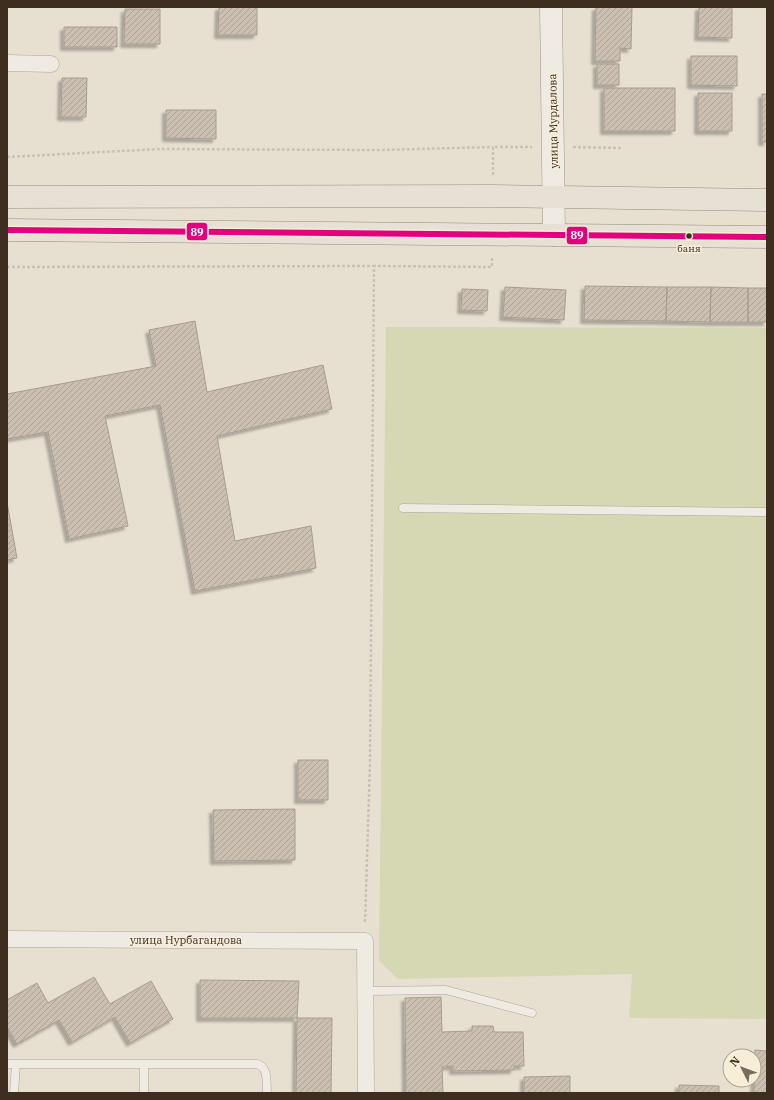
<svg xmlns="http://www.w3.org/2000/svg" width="774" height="1100" font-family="'IBM Plex Serif',serif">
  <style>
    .green { fill: #d6d7b3 }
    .building { fill: url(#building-hatch); stroke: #a89c90; filter: url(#shadow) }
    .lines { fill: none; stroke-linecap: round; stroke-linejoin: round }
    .lane-casing { stroke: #ada599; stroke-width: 9 }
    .street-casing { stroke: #ada599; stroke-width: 17 }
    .secondary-casing { stroke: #9c958a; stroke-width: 23 }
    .primary-casing { stroke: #928b80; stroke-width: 23 }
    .path { stroke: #c8c2b9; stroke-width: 2.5; stroke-dasharray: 3 2; stroke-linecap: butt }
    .lane { stroke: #efebe3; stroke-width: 8 }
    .street { stroke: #efebe3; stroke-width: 16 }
    .secondary { stroke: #efebe3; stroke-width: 22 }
    .primary { stroke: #e6e1d4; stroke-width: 22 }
    .bus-1-casing { stroke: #f7eed8; stroke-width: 9 }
    .bus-1 { stroke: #e5007d; stroke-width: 6 }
    .bus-dot { fill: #3d2e20; stroke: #f7eed8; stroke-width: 1.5 }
    .labels { text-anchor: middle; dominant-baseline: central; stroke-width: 3; stroke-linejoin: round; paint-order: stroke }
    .bus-label { font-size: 10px; fill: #3d2e20; stroke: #f7eed8 }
    .street-label { font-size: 11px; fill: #3d2e20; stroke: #f7eed8 }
    .line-badge { stroke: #f7eed8; stroke-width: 1.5 }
    .badge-label { font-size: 11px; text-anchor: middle; font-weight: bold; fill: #fff }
  </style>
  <defs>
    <pattern id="building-hatch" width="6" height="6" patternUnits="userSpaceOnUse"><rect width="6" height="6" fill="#cbbfb2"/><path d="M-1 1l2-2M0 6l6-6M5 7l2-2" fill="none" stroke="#afa499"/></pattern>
    <filter id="shadow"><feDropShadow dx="-3.5" dy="3.5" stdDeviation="1" flood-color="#0004"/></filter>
  </defs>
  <rect width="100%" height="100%" fill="#e7e0d1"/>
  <!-- green -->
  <path class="green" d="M386,327l381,1v691l-138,-1 3,-44 -234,5 -19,-18z"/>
  <!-- building -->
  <path class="building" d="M219,7h38v28h-39z
    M596,7h36l-1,42 -11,-1v13h-25z
    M699,7h33v31l-34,-1z
    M125,9h35v35h-36z
    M64,27h53v20h-53z
    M691,56h46v30l-46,-1z
    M597,64h22v21h-22z
    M62,78h25l-1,39h-25z
    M604,88h71v43h-71z
    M698,93h34v38h-34z
    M762,94h5v48h-5z
    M166,110h50v29l-50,-1z
    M585,286l82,1 -1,34 -82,-1z
    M505,287l61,3 -2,30 -61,-3z
    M667,287h44l-1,35 -44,-1z
    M711,287l37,1v34h-38z
    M748,288h19v34h-19z
    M462,289l26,1 -1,21 -26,-1z
    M195,321l12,71 116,-27 9,44 -115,27 18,105 76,-15 5,42 -121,23 -35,-186 -55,11 23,110 -59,13 -21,-107 -41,7v-45l149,-28 -7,-36z
    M7,502l10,56 -10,2z
    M298,760h30v40h-30z
    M295,809v51l-81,1 -1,-51z
    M94,977l16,27 41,-23 22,38 -43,24 -15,-26 -43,25 -13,-22 -42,24 -10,-17v-27l30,-17 11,20z
    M200,980l99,1 -2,37h-97z
    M441,997l1,35 30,-1v-5h21l1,6h29l1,34h-10v4l-61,1v-5l-11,1 1,26h-37l-1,-95z
    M297,1018h35l-1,75h-35z
    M755,1050l12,1v42h-13z
    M570,1076v17h-46v-16z
    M679,1085l40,1v7h-40z"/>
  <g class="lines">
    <defs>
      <path id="lane" d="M403,508l364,4
        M365,991l81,-1 86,23
        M7,1064h250c12,3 9,19 10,29
        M144,1064v29
        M14,1093l2,-29"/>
      <path id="street" d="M7,63l44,1
        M7,939l358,2 1,152"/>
      <path id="secondary" d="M551,7l3,228"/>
      <path id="primary" d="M7,197l486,-1 274,4
        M7,230l760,7"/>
    </defs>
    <!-- lane casing -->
    <use href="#lane" class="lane-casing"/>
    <!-- street casing -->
    <use href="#street" class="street-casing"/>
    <!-- secondary casing -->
    <use href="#secondary" class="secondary-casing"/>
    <!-- primary casing -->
    <use href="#primary" class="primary-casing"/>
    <!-- path -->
    <path class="path" d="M573,147l49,1
      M7,157l152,-8 220,1 114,-3
      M493,175v-28h39
      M7,267l367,-1
      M365,922l5,-160 4,-496 118,1v-11"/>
    <!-- lane -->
    <use href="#lane" class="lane"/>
    <!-- street -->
    <use href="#street" class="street"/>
    <!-- secondary -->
    <use href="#secondary" class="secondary"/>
    <!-- primary -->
    <use href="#primary" class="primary"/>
    <defs>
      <path id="bus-1" d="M7,230l760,7"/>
    </defs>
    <!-- bus-1 casing -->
    <use href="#bus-1" class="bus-1-casing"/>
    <!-- bus-1 -->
    <use href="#bus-1" class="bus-1"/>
  </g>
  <!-- markers -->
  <circle class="bus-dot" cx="689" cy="236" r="3.5"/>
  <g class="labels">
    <!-- bus labels -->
    <g class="bus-label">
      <text x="689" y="248">баня</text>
    </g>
    <!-- street labels -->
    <g class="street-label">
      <text transform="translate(553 121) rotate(-91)">улица Мурдалова</text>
      <text x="186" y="940">улица Нурбагандова</text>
    </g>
  </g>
  <g class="line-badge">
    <rect x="186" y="222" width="22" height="19" rx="4" fill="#e5007d"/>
    <rect x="566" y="226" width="22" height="19" rx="4" fill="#e5007d"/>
  </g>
  <g class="badge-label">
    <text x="197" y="236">89</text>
    <text x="577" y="239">89</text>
  </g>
  <!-- border -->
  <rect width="774" height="1100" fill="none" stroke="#3d2e20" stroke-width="16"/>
  <!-- north arrow -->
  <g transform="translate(742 1068) rotate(312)"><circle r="19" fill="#f7eed8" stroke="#ada18e"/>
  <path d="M0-3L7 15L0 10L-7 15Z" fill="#786c5e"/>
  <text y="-6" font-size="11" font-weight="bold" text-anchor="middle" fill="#3d2e20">N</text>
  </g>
</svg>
